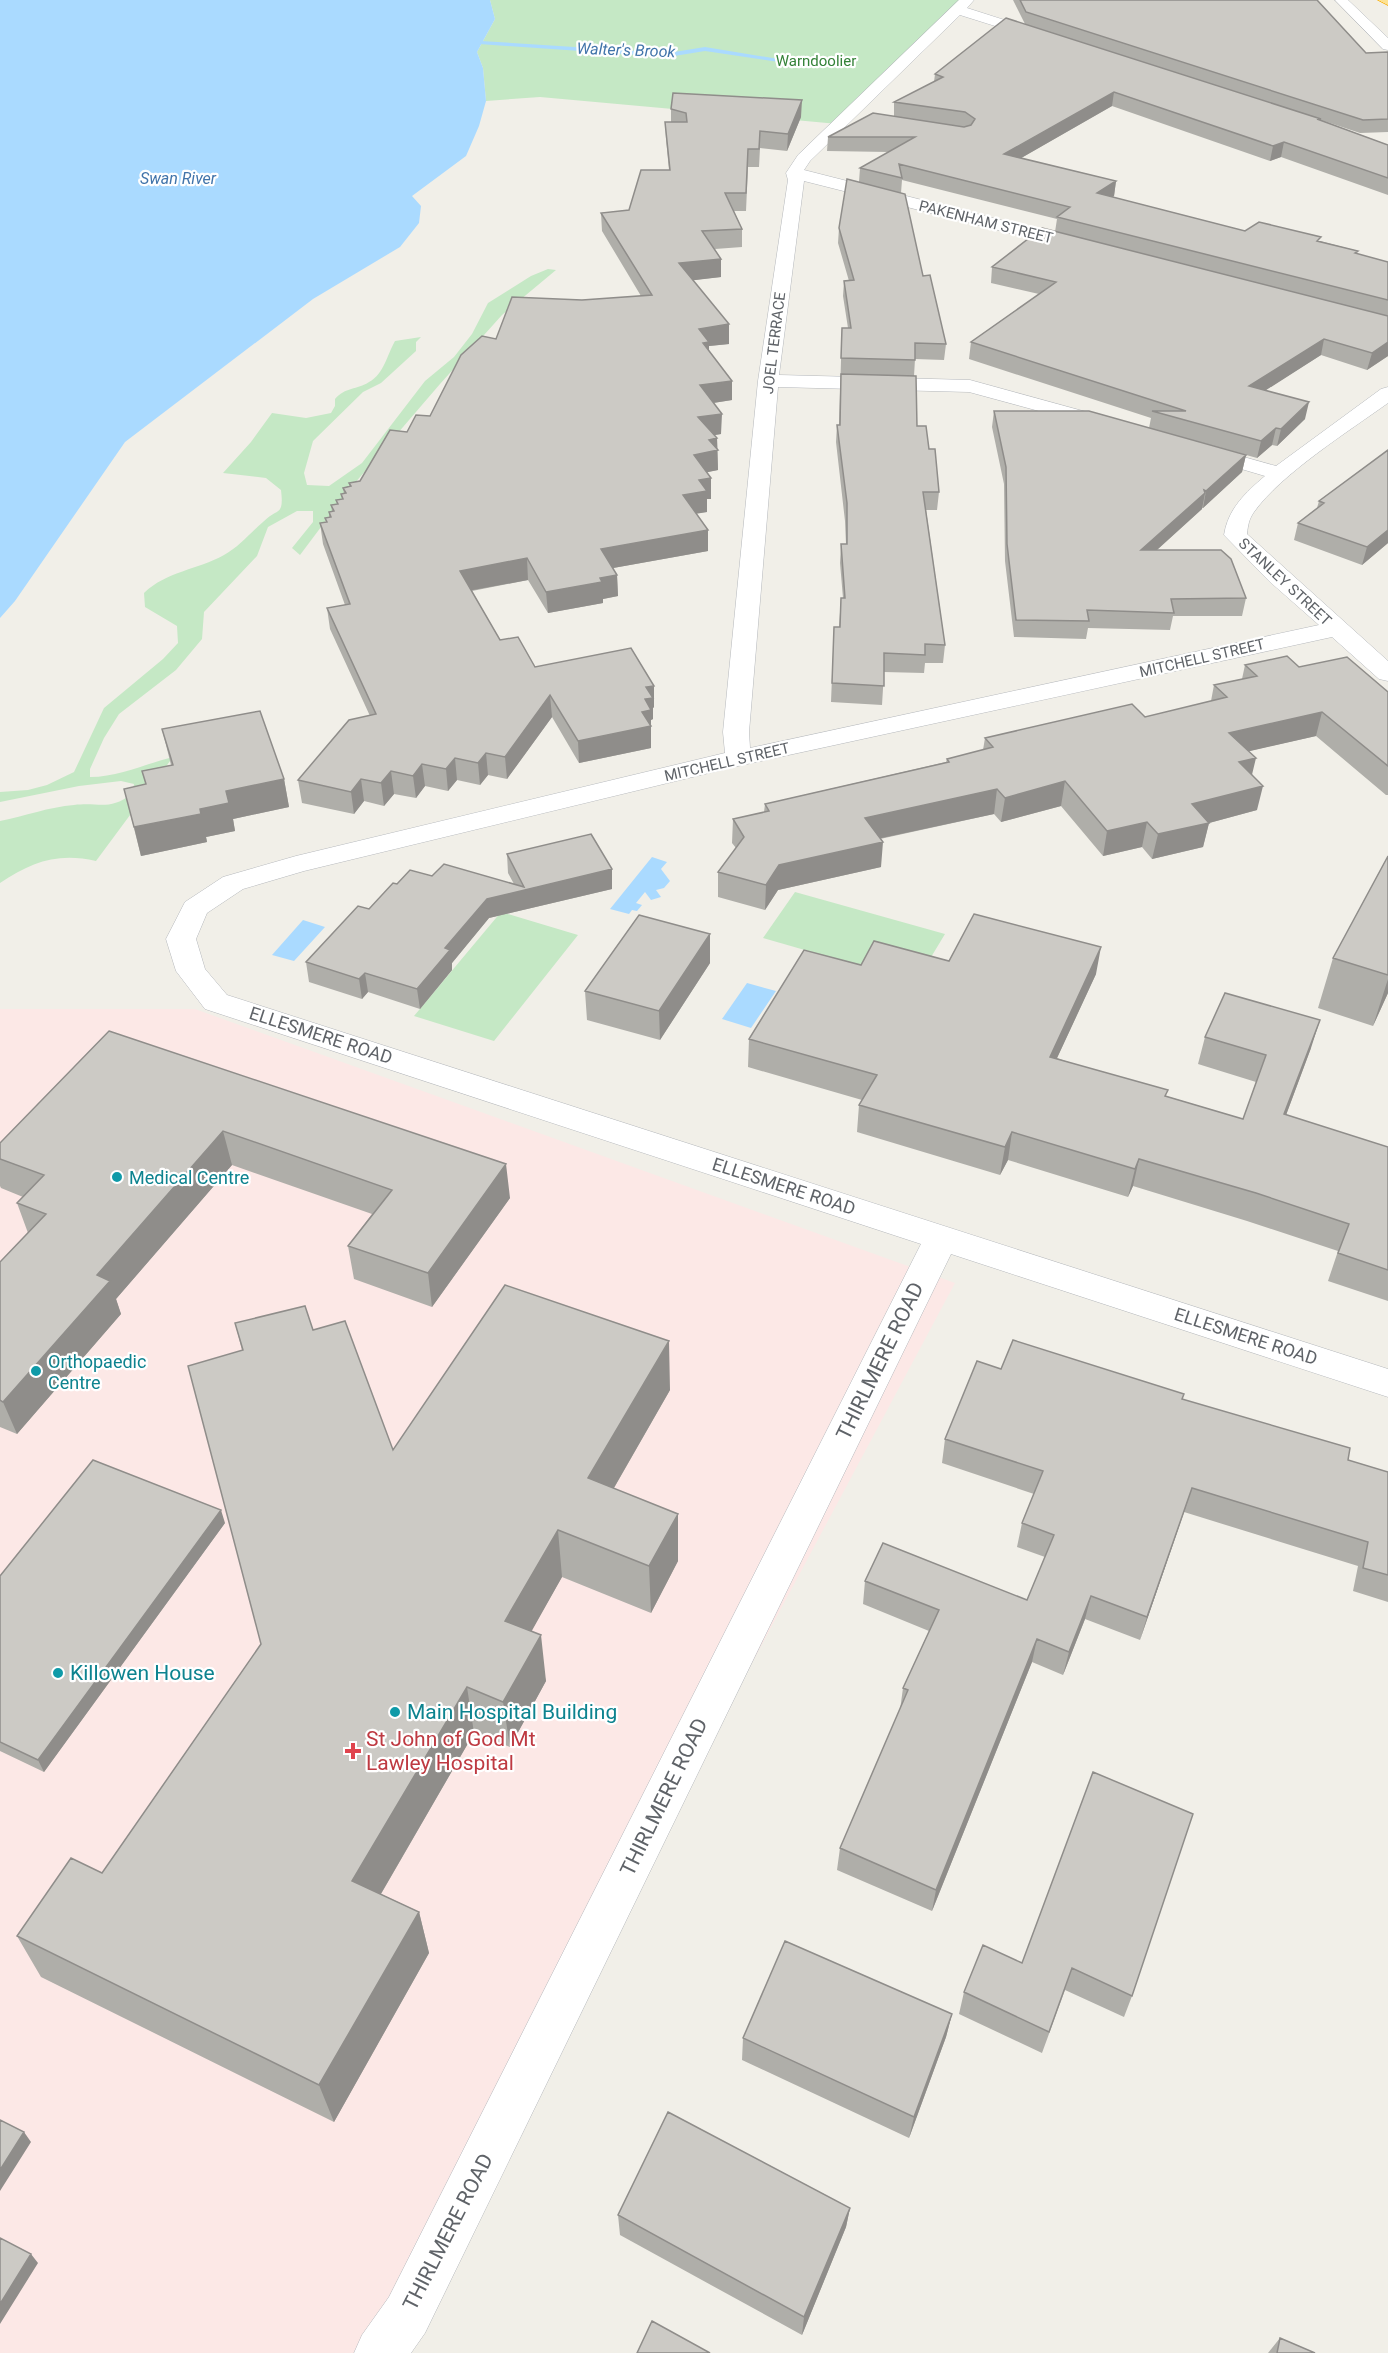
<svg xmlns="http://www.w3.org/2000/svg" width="1388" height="2353" font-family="Roboto,sans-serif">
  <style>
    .medical { fill: #fce8e6 }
    .green { fill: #c5e8c5 }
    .water { fill: #aadaff }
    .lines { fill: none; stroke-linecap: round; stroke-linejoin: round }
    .stream { fill: #aadaff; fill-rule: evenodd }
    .minor-casing { stroke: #b5b8bc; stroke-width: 1 }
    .highway-casing { stroke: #f9ab00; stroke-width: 1 }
    .minor { fill: #fff; fill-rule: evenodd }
    .highway { fill: #fde293; fill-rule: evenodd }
    .wall { fill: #afaea9 }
    .shaded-wall { fill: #8f8d8a }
    .building { fill: #cccac5; stroke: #8f8d8a; stroke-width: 1.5 }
    .culture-dot { fill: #0f9aa8; stroke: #fff; stroke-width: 2 }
    .health-dot { fill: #e0444e; stroke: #fff; stroke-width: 2 }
    .labels { text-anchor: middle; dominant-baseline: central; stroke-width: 4.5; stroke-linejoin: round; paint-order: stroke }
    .far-park-label { font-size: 15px; fill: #348238; stroke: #fff }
    .far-street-label { font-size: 15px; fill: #5f6368; stroke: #fff }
    .far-water-label { font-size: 16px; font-style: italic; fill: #4174aa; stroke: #fff }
    .street-label { font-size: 18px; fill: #5f6368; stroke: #fff }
    .culture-label { font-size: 18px; fill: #0d838f; stroke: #fff; text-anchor: start }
    .near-street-label { font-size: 21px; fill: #5f6368; stroke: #fff }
    .near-culture-label { font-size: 21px; fill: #0d838f; stroke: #fff; text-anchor: start }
    .near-health-label { font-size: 21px; fill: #be3a42; stroke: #fff; text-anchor: start }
  </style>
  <rect width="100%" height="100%" fill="#f1efe8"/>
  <!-- medical -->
  <path class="medical" d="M0,1009h195l760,274 -500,936 -75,134h-380z"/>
  <!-- green -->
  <path class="green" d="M490,0h477l-129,124 -298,-27 -54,4 -3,-33 -6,-16 18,-33z
    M548,269l8,1 -54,45 -62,69 -92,107 -48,64 -8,-7 21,-26v-11h-16l-29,16 -11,29 -53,56 -2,27 -26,31 -57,44 -15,24 -14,31v8c29,0 55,-13 83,-20l-77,104c-38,-9 -65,1 -96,22v-62c25,-5 49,-14 74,-16 26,-3 35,6 58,-11l2,-10 -13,-3 -42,5 -79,16v-10l28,-2 19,-5 27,-13 30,-64 59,-49 15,-16 -1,-17 -32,-19 -1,-14c23,-22 53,-23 80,-38 15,-8 26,-22 39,-33 15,-15 21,-5 18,-32l-15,-12 -43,-5 28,-31 21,-29 34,5 25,-5 4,-7v-7c10,-12 22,-9 34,-17 15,-8 18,-27 26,-41l26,-4 -5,5v9l-35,32 -18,9 -50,49 -9,32 3,12 22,1 33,-23 63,-82 29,-24 18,-23 16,-31 43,-27z
    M795,892l150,42 -29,48 -153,-44z
    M501,912l77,23 -84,106 -80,-25z"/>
  <!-- water -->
  <path class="water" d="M0,0h490l5,19 -18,33 6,16 3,33 -7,25 -13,30 -54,40 9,10 -2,17 -19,24 -87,52 -188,143 -110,159 -15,17z
    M652,857l15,5 -6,7 9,12 -6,7 -8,2 5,7 -10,3 -6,-8 -9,11 6,2 -5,6 -5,-1 -3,4 -19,-5z
    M303,920l22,7 -31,34 -22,-6z
    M747,983l29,8 -25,37 -29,-9z"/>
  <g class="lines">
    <!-- stream -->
    <path class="stream" d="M481,41l187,12 37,-6 104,17 -3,2 -101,-15 -37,6 -189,-13z"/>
    <defs>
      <path id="minor" d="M959,0h15l-7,8 81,26 2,3 -7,4 -83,-26 -150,146 -6,9 279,71 3,4 -9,5 -273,-69 -25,194 191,5 142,39 3,4 -3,4 -7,2 -136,-37 -191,-5 -29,345 1,16 569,-123 -50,-44 -45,-46c4,-26 21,-42 41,-59l-71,-21 -4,-4 4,-4 7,-2 75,21 105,-77 7,-2v16c-39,28 -107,71 -134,109 -5,7 -6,13 -7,22l141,127v20l-9,-2 -47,-42 -594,129 -434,105 -61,18 -36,24 -11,26 9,30 22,26 1161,374v28l-437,-143 -526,1079 -14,20h-57l8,-18 27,-38 532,-1053 -716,-235 -29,-38 -10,-32 19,-37 38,-25 73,-21 429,-103 -2,-21 35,-351 30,-201 -2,-7 12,-18z
        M1335,0h13l40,38v12l-5,-1z"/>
      <path id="highway" d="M1378,0h10v5z"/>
    </defs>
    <!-- minor casing -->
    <use href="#minor" class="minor-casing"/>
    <!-- highway casing -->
    <use href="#highway" class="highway-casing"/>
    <!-- minor -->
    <use href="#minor" class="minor"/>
    <!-- highway -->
    <use href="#highway" class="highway"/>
  </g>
  <!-- wall -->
  <path class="wall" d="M1013,0h304l49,53 22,-1v80l-28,1 -39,-13 67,25v50l-107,-38 -11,4 -158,-55 -91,52 95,23 -2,15 -1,1 132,34 75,10 38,10 -1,3 31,8v94l-21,14 -46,-15 -56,35 40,29 -28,27 -5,-1 -15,13 -108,-30 2,-10 -182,-59 2,-17 68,-48 -48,-11 1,-16 63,-35 2,-13 -155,-39 -1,13 22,83 23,68 -2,16 -29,-1 -1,17 3,50 12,23 10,43 -2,18h-11l19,135 -2,18h-18l-1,10 -40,-1 -2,33 -51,-3 3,-75h5l2,-29h2l-3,-35 1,-19h5l-1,-23 -9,-79 1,-17h2l3,-97h6l-5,-32 1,-15h5l-11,-38 1,-15 20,-46 1,-14 29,-16 -62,-1 1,-14 66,-21v-14l40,-20 1,-8 90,-50z
    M671,109l130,8 -14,34 -27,-3 -1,19h-11l-2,44h-12l8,18v18l-27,2 6,10v18l-28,3 36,64 -20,2v5l23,30v19l-19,3 8,31 -7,1 3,3 1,32 -11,2 4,27h-4v13l-11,1 12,38 -95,17 4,7 1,21 -15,3v4l-55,10 -20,-33 -56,11 28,49 35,27 119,40 -1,1v11l-2,1v28l-72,15 -27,-46 -45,62 -19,-4 -8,10 -23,-5 -9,11 -23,-5 -9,12 -22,-4 -10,12 -20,-5 -10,13 -52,-11 -4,-23 72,-64 -40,-87 -3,-21 18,-3 -22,-61 -3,-21 6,-1 -1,-4 4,-1v-5l3,-1 -1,-6 6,-1 -1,-4 6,-1 -1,-5h3l-1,-6 6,-1v-4l11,-2 47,-49 23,-16 66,-77 86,-39 59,-4 -39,-65 -1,-18 28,-3 40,-40 -3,-31 -1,-17h6z
    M994,411l252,44 -4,17 -39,36h-1v1l-45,41 89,48 -4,18h-69l-3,14 -82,-2 -2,11 -72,-2 -9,-76 -1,-77 -12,-57z
    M1388,450v93l-26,22 -68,-25 4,-17 19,-15 2,-7z
    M1245,665l54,2 89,25v103h-2l-70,-59 -67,15 8,59 -48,13 -6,24 -51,12 -10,-12 -39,9 -42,-50 -60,16 -7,-8 -114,25 1,28 -103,23 -13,20 -47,-13v-25l18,-24 -4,-5 1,-24 31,-7 1,-8 181,-42 1,-3 36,-9 2,-12 160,-21 66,-16 3,-16 28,-6z
    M162,729l122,50 5,28 -56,12 2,12 -29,6 1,5 -66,14 -17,-67 22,-4 -4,-14 29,-6z
    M507,854l105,15v20l-123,29 -37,45v7l-32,39 -52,-17 -6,7 -53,-17 -3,-20 63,-53 28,-25 35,-8 82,8 -6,-11z
    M1388,856v137l-15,33 -55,-18 15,-50z
    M710,934v29l-50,77 -73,-20 -2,-29z
    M949,961l147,13 -39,84 109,38 77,23 13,-37 -58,-18 7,-27 106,11 -25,67 102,32v154l-60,-20 10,-30 -91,-30 -114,-35 -5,11 -120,-37 -8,15 -143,-43 2,-27 3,-5 -114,-33 1,-28 112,-74z
    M109,1031l401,167 -78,109 -78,-28 -6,-33 24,-32 -140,-49 -116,134 5,15 -104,120 -17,-7v-165l28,-29 -11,-30 6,-6 -22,-9 -1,-2v-43z
    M235,1323l78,7 80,120 277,-60 -56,98 64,73 -27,52 -89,-36 -31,54 15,50 -36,66 -36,-14 -93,161 38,18 10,41 -95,169 -293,-145 -24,-41 85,-63 159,-229 -19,-294z
    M1001,1369l181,30 166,61 40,12v130l-35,-11 5,-25 -174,-54 -44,128 -55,-21 -22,56 -31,-13 -100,249 -95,-41 3,-22 60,-138 3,-22 26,-57 -66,-27 2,-23 162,19 18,-43 -28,-10 5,-24 12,-29 -92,-31 3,-24z
    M225,1523l-181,249 -44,-21v-175z
    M1193,1814l-61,182 -8,21 -59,-27 -23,63 -83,-39 5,-22 58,-29z
    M952,2014l-6,23 -37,101 -167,-78 1,-22z
    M850,2208l-4,19 -44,108 -182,-100 -2,-20z
    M1280,2338l35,15h-47z"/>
  <!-- shaded-wall -->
  <path class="shaded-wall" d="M1114,92l-2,14 -110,63 2,-15z
    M802,100l-1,17 -14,34 1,-17z
    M1284,142l-3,15 -11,4 3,-15z
    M1116,181l-2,15 -19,12 2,-15z
    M721,259v18l-42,5v-19z
    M729,324v20l-20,2v15l-10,-32z
    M1324,339l-3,16 -75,48 3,-17z
    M1388,342v14l-21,14 5,-17z
    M732,381v19l-32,5v-20z
    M1309,402l-4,17 -28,27 4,-17z
    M722,414l-1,20 -23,4v-21z
    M1276,428l-4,17 -15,13 4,-17z
    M717,438l1,32 -24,5v-20l15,-15z
    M1246,455l-4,17 -39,36 3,-17z
    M711,478v21h-4v13l-24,4v-21l16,-15z
    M1205,493l-3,16 -64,58 3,-17z
    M708,530v21l-106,19 -1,-21z
    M1388,530v13l-26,22 5,-18z
    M527,558l1,22 -66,12 -2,-21z
    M617,575l1,21 -15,3v4l-55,10 -2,-21 54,-14z
    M654,686v21l-1,1v11l-2,1v28l-72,15 -1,-22 64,-29 4,-25z
    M550,695l2,22 -45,62 -2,-22z
    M1322,712l-6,24 -92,21 5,-24z
    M486,753l2,22 -8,10 -2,-22z
    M455,758l2,22 -9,11 -2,-22z
    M1256,758l-6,25 -11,-21z
    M422,764l3,22 -9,12 -3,-22z
    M391,771l3,23 -10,12 -3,-23z
    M284,779l5,28 -56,12 2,12 -29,6 1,5 -66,14 -7,-29 92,-36z
    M361,779l3,22 -10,13 -3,-22z
    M1065,781l-4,25 -60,16 4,-24z
    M1263,786l-6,24 -48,13 -6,24 -51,12 6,-25 34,-30z
    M997,789l-3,25 -131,28 2,-24z
    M1147,822l-5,25 -39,9 4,-25z
    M883,842l-2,25 -103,23 -13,20 1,-25 13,-20z
    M612,869v20l-123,29 -37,45v7l-32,39 -3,-20 28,-41 42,-49z
    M710,934v29l-50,77 -1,-29z
    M1101,947l-5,27 -51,110 5,-27z
    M365,973l3,19 -6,7 -3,-20z
    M1388,979v14l-15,33z
    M1320,1020l-9,28 -35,94 8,-28z
    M223,1131l9,34 -116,134 5,15 -104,120 -14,-32 94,-127z
    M1012,1132l-4,28 -8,15 5,-28z
    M1139,1159l-6,27 -5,11 7,-28z
    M506,1164l4,34 -78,109 -4,-34z
    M669,1341l1,49 -78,136 -4,-48z
    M1192,1488l-8,24 -44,128 7,-23z
    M221,1510l4,13 -181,249 -6,-12z
    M678,1514v47l-27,52 -2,-47z
    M558,1530l4,47 -51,91 -6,-47z
    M1091,1596l-6,23 -22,56 6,-23z
    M541,1635l5,46 -36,66 -7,-45z
    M1037,1639l-5,23 -100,249 4,-21z
    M467,1687l7,46 -110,190 -12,-42z
    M419,1912l10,41 -95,169 -15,-37z
    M952,2014l-6,23 -37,101 5,-21z
    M24,2132l7,10 -31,49v-21z
    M850,2208l-4,19 -44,108 2,-18z
    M31,2254l7,9 -38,61v-20z"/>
  <!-- building -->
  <path class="building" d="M1020,0h297l49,53 22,-1v67l-25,1 -337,-108z
    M1006,18l315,101h-4l71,26v33l-104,-36 -11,4 -159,-54 -110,62 112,27 -19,12 148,38 14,-9 62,15 -4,4 41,10 -3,2 33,9v38l-331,-83 13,-10 -171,-43 3,14 -42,-10 55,-31h-87l45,-24 91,14 7,-2 4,-6 -10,-7 -71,-10 49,-25 -8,-3z
    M673,93l129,7 -14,34 -28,-3 -1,18h-11l-2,44h-21l17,36 -40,2 19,28 -42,4 50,61 -30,5 10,13 -6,1 29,38 -32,4 22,29 -24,3 19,21 -8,2 9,10 -24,5 17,23 -12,2 8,11 -24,4 25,35 -107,19 16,26 -17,3 2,4 -56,10 -19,-34 -67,13 40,69 18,-3 17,30 96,-19 23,38 -8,1 7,11 -8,1 6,11 -9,2 9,14 -73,15 -28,-46 -45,62 -19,-4 -8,10 -23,-5 -9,11 -24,-5 -9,12 -22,-5 -10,12 -20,-4 -10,13 -53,-12 51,-60 27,-6 -49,-106 23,-4 -30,-81 7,-1 -2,-4 6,-1 -2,-5 5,-1 -3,-6 7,-1 -2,-4 7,-1 -2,-5 5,-1 -3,-5 8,-2 -2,-3 11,-2 30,-51 17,2 9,-17 14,1 31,-61 21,-19 14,3 16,-42 70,3 70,-5 -51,-82 28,-3 12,-40h29l-5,-48h22l-1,-9 -15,-4z
    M847,179l58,15 18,82 7,-1 16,69 -31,-1v17l-74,-2 1,-30h9l-7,-47 10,-1 -15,-52z
    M1042,228l346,88v26l-16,11 -48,-14 -75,47 60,16 -28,27 -5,-1 -15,13 -109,-30h34l-215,-69 85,-60 -64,-15z
    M841,374l75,2 1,50h9l3,23h6l4,43h-16l22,153 -20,-1v11l-41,-2v33l-52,-3 2,-56h6l1,-29h4l-4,-54h6v-41l-10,-78h3z
    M994,411h95l157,44 -40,36 -2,-1 1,3 -64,57h80l10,9 15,39 -75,1 3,14 -87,-3 2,11 -73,-1 -9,-76 -1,-77z
    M1388,450v80l-21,17 -69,-24 26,-20 -5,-2z
    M1287,656l12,11 48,-10 41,35v74l-66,-54 -93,21 27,25 -17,4 24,24 -71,18 17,19 -51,11 -11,-12 -40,9 -42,-50 -60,17 -8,-9 -132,29 18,24 -104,23 -13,20 -48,-13 26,-35 -11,-18 36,-8 -4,-7 184,-42 -2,-3 46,-12 -8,-9 147,-34 13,13 82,-20 -13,-12 43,-9 -12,-11z
    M260,711l24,68 -58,12 3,12 -29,6 1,5 -67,13 -10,-38 22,-5 -4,-13 31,-6 -11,-36z
    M591,834l21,35 -125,30 -42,49 5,2 -33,39 -52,-16 -6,6 -53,-17 52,-56 11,3 24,-26 4,1 13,-14 22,6 12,-12 80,23 -17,-33z
    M1388,856v119l-55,-17z
    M974,914l127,33 -51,110 118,33 -3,6 78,23 23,-64 -61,-18 20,-44 95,27 -36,94 104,33v123l-50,-17 11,-29 -93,-31 -117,-34 -4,10 -123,-37 -7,15 -146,-42 18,-30 -128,-36 55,-89 57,15 13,-24 75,20z
    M639,915l71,19 -51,77 -74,-20z
    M109,1031l397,133 -78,109 -80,-27 44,-56 -169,-59 -126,144 13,6 -107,121 -3,-2v-138l46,-48 -29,-11 27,-28 -44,-16v-16z
    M505,1285l164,56 -81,137 90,36 -29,52 -91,-36 -53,91 36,14 -38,67 -36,-15 -115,194 67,31 -100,173 -302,-149 54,-78 31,15 159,-229 -73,-278 55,-16 -8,-27 70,-17 8,24 32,-9 48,129z
    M1013,1340l171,54 -2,5 168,49 -2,12 40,12v103l-25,-7 5,-26 -176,-54 -45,129 -56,-21 -22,56 -32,-13 -101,251 -96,-42 68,-158 -5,-2 36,-78 -74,-29 18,-38 144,57 27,-65 -32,-12 21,-52 -98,-32 32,-78 24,8z
    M93,1460l128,50 -183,250 -38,-18v-166z
    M1093,1772l100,42 -61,182 -60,-28 -23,64 -85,-40 19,-47 39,18z
    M785,1941l167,73 -38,103 -171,-79z
    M668,2112l182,96 -46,109 -186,-102z
    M0,2120l24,12 -24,38z
    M0,2238l31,16 -31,50z
    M652,2321l58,32h-73z
    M1280,2338l35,15h-38z"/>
  <!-- markers -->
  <g class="culture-dot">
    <circle cx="117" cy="1177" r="6"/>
    <circle cx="36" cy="1371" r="6"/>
    <circle cx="58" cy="1673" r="6"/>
    <circle cx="395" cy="1712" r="6"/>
  </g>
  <path class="health-dot" d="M350 1742h6v6h6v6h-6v6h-6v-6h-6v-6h6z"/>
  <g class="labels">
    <!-- far-park labels -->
    <g class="far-park-label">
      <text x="816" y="61">Warndoolier</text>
    </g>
    <!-- far-street labels -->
    <g class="far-street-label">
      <text transform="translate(986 222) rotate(14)">PAKENHAM STREET</text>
      <text transform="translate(774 343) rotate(-83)">JOEL TERRACE</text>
      <text transform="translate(1285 582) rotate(43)">STANLEY STREET</text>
      <text transform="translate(1202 658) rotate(-13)">MITCHELL STREET</text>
      <text transform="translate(727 762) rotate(-13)">MITCHELL STREET</text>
    </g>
    <!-- far-water labels -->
    <g class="far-water-label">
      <text transform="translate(626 50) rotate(2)">Walter's Brook</text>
      <text x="178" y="178">Swan River</text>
    </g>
    <!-- street labels -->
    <g class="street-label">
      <text transform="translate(321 1035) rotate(18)">ELLESMERE ROAD</text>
      <text transform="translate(784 1186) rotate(18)">ELLESMERE ROAD</text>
      <text transform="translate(1246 1336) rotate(18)">ELLESMERE ROAD</text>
    </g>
    <!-- culture labels -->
    <g class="culture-label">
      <text x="129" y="1177">Medical Centre</text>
      <text x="48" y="1361">Orthopaedic<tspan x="48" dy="21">Centre</tspan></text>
    </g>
    <!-- near-street labels -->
    <g class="near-street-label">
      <text transform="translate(880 1361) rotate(-64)">THIRLMERE ROAD</text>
      <text transform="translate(664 1797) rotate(-64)">THIRLMERE ROAD</text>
      <text transform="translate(448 2232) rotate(-63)">THIRLMERE ROAD</text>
    </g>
    <!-- near-culture labels -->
    <g class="near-culture-label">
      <text x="70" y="1673">Killowen House</text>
      <text x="407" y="1712">Main Hospital Building</text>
    </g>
    <!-- near-health labels -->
    <g class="near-health-label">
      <text x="366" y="1739">St John of God Mt<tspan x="366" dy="24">Lawley Hospital</tspan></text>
    </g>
  </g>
</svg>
